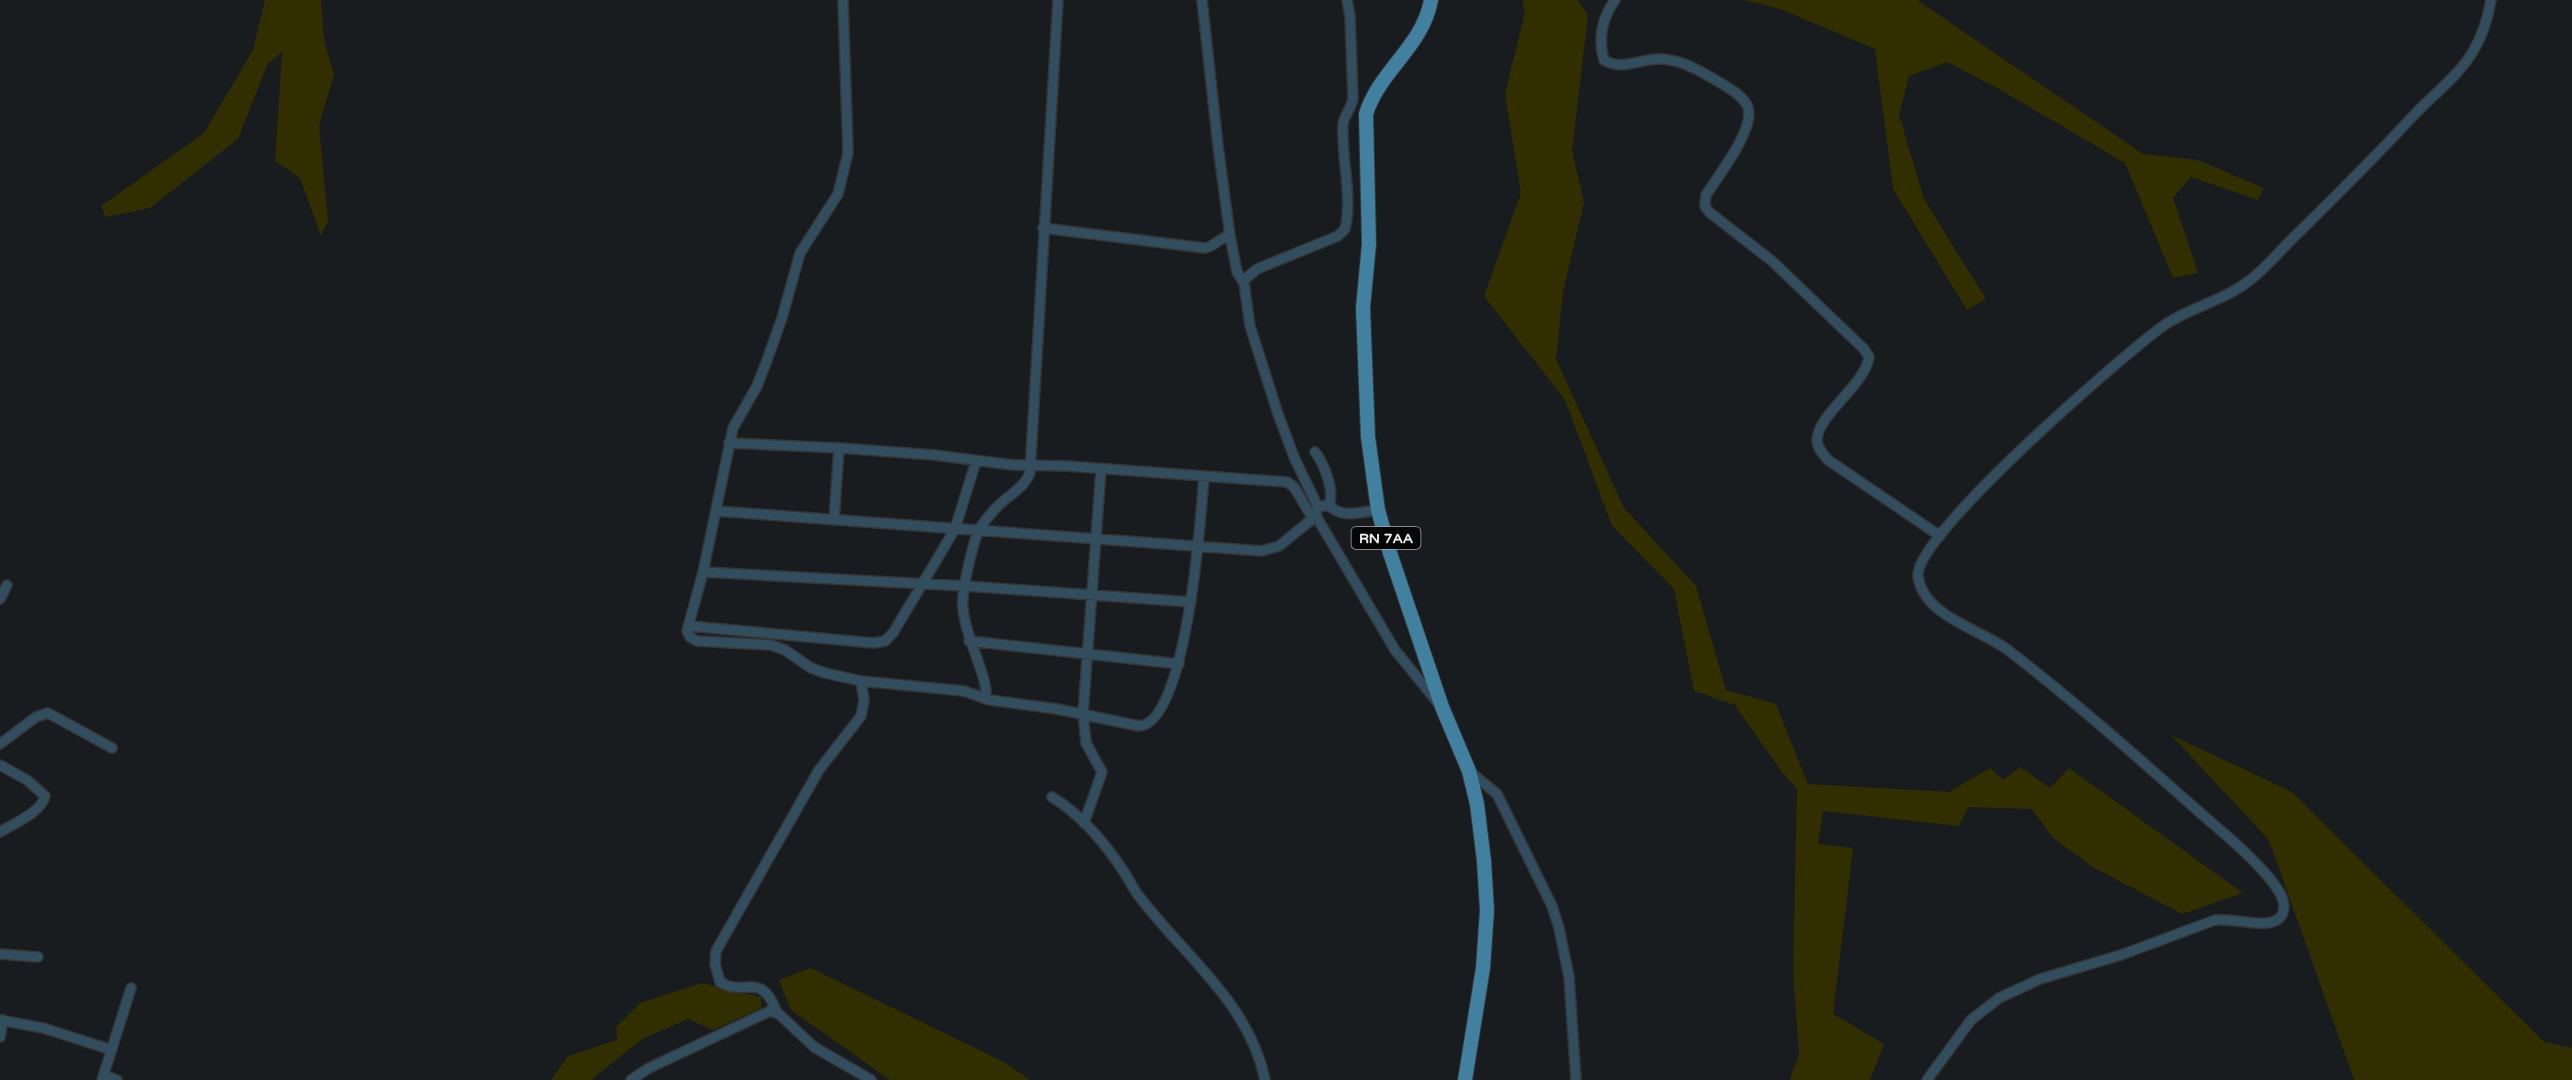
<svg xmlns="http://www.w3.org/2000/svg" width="2572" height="1080" font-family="'Varela Round',sans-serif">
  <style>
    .green { fill: #312e00 }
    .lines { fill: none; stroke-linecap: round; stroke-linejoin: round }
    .street-casing { stroke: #333638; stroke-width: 12 }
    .primary-casing { stroke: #333638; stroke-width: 16 }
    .street { stroke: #324e5e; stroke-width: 9 }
    .primary { stroke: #4280a0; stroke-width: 14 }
    .labels { text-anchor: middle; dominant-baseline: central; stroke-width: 6; stroke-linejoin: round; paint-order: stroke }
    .shield { fill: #060607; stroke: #a9aaac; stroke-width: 1.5 }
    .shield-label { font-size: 14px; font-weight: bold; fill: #eff1f3 }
  </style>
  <rect width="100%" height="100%" fill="#191c1e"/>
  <!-- green -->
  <path class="green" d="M265,0h56l3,40 10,35 -15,50 9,96 -7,15 -21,-58 -25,-17 7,-109 -15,13 -29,74 -88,69 -44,9 -5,-11 103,-73 49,-83z
    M1522,0h56l10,15 -16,136 12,51 -21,90 -7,67 68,149 72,78 30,104 50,14 32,80 141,8 41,-24 13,12 17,-13 30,21 19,-20 174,125 -61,21 -91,-48 -39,-29 -20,-28 -64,-2 -9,19 -136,-15 -5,33 35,4 -20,166 51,30 -14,36h-80l9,-26 -6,-83 4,-182 -16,-18 -46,-66 -41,-14 -20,-102 -62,-63 -47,-126 -81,-104 37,-103 -16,-99 20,-82z
    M1744,0h173l226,154 55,6 66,28 -6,12 -67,-23 -18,21 25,75 -25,5 -48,-115 -126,-74 -52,-27 -38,14 -10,39 25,84 62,100 -19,11 -74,-121 -18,-140 -95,-40z
    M2171,735l121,57 252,250 28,6v32h-218l-85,-240z
    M811,968l195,95 24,17h-140l-99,-70 -12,-30z
    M702,983l59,14v11l-48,22 -25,-11 -46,20 -51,41h-40l17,-24 49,-16 -1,-13 24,-24z"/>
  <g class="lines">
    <defs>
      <path id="street" d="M843,0l5,153 -10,41 -38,59 -18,65 -16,45 -9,23 -24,42 -30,144 -16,59 3,6 7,4 74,4 14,5 26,18 14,5 36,8 103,10 26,9 67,9 82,17c48,-2 62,-210 65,-250
        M1615,0c-13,18 -17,39 -11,60 17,11 36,-1 54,-1 22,0 38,10 56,20 11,7 26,14 33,26 11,21 -29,71 -41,90l-1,11 4,6 63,49 92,88 5,8c-4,28 -51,57 -52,83 0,8 6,14 11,20l112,76
        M1043,228l161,20c11,-1 15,-11 26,-12
        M1243,281l14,-12 81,-33 7,-7c8,-34 -4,-70 -2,-105 1,-9 9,-16 10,-26l-3,-82 -3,-16
        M729,443l110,5 95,7 79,10 54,1 220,16 7,5 19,32
        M1315,452c9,11 20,40 14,53l-11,2
        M1329,505c12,14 32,7 49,5
        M716,511l546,40 17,-5 37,-30 1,-11 -23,-48 -16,-43 -28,-88 -6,-43 -7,-11 -7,-36 -12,-90 -16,-146
        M1316,516l79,134 43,53
        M834,520l5,-72
        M703,572l262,14 226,16
        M0,599l7,-14
        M689,626l185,17 11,-2 8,-8 62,-104 21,-68
        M969,641l210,23
        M985,699c7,-18 -26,-70 -22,-102 1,-14 10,-55 16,-67 4,-8 11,-15 17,-22 11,-12 30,-21 34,-36l28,-472
        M0,744l36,-27 12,-4 64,35
        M0,765l27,15 18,16c-3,16 -32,28 -45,36
        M1469,771l28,23 55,112 7,22 10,49 7,103
        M1052,797c28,17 52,45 70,72 7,10 12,22 20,31 45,58 108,105 123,180
        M1084,823l18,-51 -16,-29 -3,-29 18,-245
        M0,954l38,3
        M777,1013c-16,-44 -32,-15 -57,-31l-5,-18 1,-13 103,-181 42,-54 3,-16 -3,-19
        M0,1020l43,8 69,22
        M0,1037l3,-17
        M104,1075l13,5
        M102,1080l29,-92
        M631,1080l18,-12 121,-57 9,3 35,33 57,33
        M1927,1080l44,-60 28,-22 41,-19 81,-24 94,-35c19,-3 57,12 67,-5 3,-6 2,-14 -1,-20 -15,-28 -60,-64 -84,-85 -62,-55 -124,-110 -189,-160 -28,-21 -85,-34 -90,-74 -4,-40 205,-221 245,-250 27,-19 61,-25 87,-46 15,-11 27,-26 40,-39 43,-42 83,-82 124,-126 19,-20 44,-39 58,-62 10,-16 16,-35 19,-53"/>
      <path id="primary" d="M1431,0c-8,46 -52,71 -65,114l3,130 -6,64 5,129 10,73 12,43 52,154 27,64 8,33 7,57 3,49 -4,58 -18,112"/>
    </defs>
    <!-- street casing -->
    <use href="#street" class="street-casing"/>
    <!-- primary casing -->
    <use href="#primary" class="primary-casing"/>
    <!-- street -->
    <use href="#street" class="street"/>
    <!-- primary -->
    <use href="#primary" class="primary"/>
  </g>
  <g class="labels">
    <!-- shield labels -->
    <rect class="shield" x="1351.5" y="527" width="69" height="22" rx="4.5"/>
    <g class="shield-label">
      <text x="1386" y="538">RN 7AA</text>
    </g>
  </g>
</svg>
